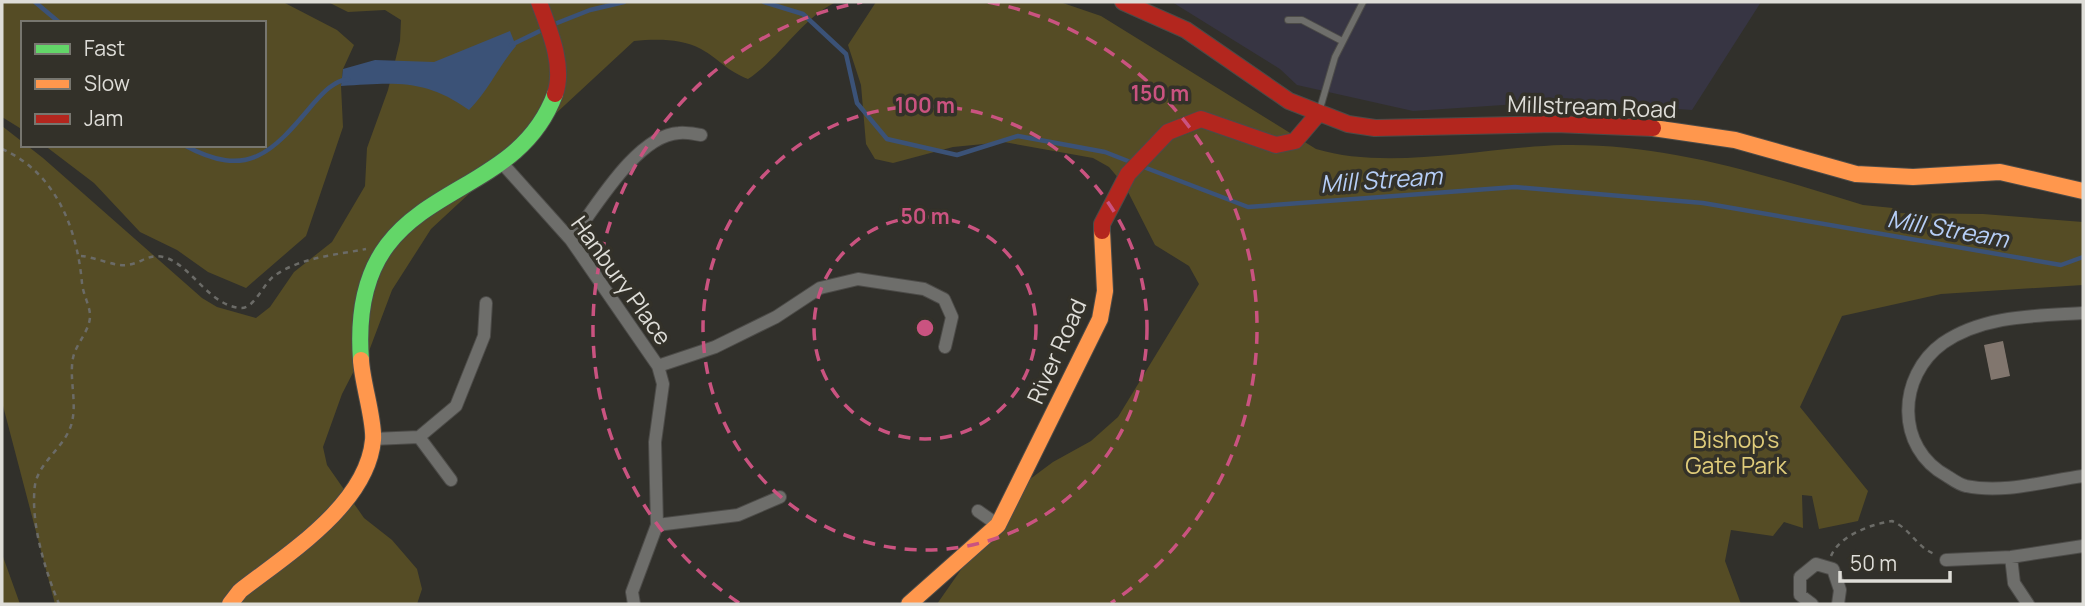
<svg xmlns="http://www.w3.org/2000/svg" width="2085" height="606" font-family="Manrope,sans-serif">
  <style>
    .industrial { fill: #373543 }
    .green { fill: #554c25 }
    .water { fill: #3b5277 }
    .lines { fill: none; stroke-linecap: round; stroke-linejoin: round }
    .stream { stroke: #3b5277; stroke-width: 4.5 }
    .building { fill: #81766e }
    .lane-casing { stroke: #4c4b48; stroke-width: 8 }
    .street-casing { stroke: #4c4b48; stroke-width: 14 }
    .fast-casing { stroke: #4c4b48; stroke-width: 18 }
    .slow-casing { stroke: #4c4b48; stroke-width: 18 }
    .jam-casing { stroke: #4c4b48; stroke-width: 18 }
    .path { stroke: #6b6b67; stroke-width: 2.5; stroke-dasharray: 5 5; stroke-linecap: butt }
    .lane { stroke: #6e6e6b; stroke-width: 6 }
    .street { stroke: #6e6e6b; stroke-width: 12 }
    .fast { stroke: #63d668; stroke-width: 16 }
    .slow { stroke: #ff974d; stroke-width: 16 }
    .jam { stroke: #b3261e; stroke-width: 16 }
    .ring { fill: none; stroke: #ca5380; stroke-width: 3.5; stroke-dasharray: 12 9 }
    .labels { text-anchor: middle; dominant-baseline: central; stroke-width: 7; stroke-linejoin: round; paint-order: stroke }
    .street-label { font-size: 23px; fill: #deddd8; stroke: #333129 }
    .park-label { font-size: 23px; fill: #e0cc7a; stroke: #333129 }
    .water-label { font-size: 24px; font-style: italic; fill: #b6cef7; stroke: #333129 }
    .centre { fill: #ca5380; stroke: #333129; stroke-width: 3.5 }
    .ring-label { font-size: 21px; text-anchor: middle; font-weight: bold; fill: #ca5380; stroke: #333129; stroke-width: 7; stroke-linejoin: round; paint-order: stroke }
  </style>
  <rect width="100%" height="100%" fill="#31302b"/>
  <!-- industrial -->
  <path class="industrial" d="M1172,2h589l-69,108 -127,-9 -152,10 -116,-26 -17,-16z"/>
  <!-- green -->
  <path class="green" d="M2,2h281l54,28 17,15 -11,24 -2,17 2,41 -37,109 -60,52 -38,-16 -31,-22 -37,-18 -46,-49 -50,-38h220v-122h-241v107l-21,-13z
    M328,2h508c-35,17 -55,55 -88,77 -21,-8 -29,-20 -47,-30 -20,-11 -46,-10 -67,-8l-203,188 -39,61 -23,61 -10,10 -17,33 -19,53 4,18 37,53 28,22 25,29 5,20 -5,15h-362l-53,-202v-276l41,32 159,140 15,9 39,11 14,-11 24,-35 38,-30 33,-56 2,-38 21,-58 12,-49 1,-21 -16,-10 -37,2z
    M876,2h184l41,14 215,133c73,22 170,-2 247,-4 103,-2 203,30 300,60l30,3 -2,5 92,1 100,8v63l-142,9 -99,22 -42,91 68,84 -10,30 -39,8 -7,-33 -10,-1 1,33 -19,-6 -11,14 -42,-6 -6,31 16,43h-804l81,-116 35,-26 38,-21 27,-24 81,-133 -10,-18 -34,-21 -30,-59 -16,-19 -16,-9 -89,-16 -51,5 -60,16 -18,-4 -9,-15 -5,-59 -13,-40z
    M2,554l18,50h-18z"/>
  <!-- water -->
  <path class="water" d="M510,31l6,15c-17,20 -28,45 -47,64 -45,-32 -75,-27 -128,-24l2,-17 32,-9 59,2z"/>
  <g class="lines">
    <!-- stream -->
    <path class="stream" d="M35,2l25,21
      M764,2l39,12 43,40 11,49 30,36 70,16 61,-19 87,16 28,11
      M552,25l38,-15 34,-8
      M511,45l33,-16
      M184,145c64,35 88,8 129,-41 9,-10 20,-23 35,-25
      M1141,166l107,41 267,-20 188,16 358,62 22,-8"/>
  </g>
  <!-- building -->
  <path class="building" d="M2003,341l7,35 -19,4 -7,-35z"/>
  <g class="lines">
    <defs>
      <path id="lane" d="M1288,20h14l40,21
        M1319,112l16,-55 28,-55"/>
      <path id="street" d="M501,162l70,78 87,126 5,18 -8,58 2,83 -25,67 2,12
        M571,240c24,-32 66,-105 108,-107 7,-1 15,1 22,2
        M2083,313c-47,3 -99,2 -140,30 -46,33 -48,105 4,133 6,4 13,9 19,10 38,8 80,-5 117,-10
        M658,366l57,-19 61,-30 44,-29 38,-9 66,10 20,10 8,18 -7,30
        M419,437l32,43
        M373,439l46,-2 37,-31 28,-70 2,-33
        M978,511l20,14
        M657,525l81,-10 42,-18
        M2011,557l3,26 14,21
        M1946,560l65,-3 72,-11
        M1812,604l-12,-9v-18l16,-13 17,5 7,21 -2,14"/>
      <path id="fast" d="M361,360c-14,-185 150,-146 194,-266"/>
      <path id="slow" d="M1653,128l82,12 121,34 57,3 87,-5 83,19
        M230,604l10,-13c46,-36 127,-86 133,-151 2,-18 -11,-58 -12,-80
        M909,604l89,-79 102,-206 5,-28 -3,-60"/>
      <path id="jam" d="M539,2c10,27 26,64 16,92
        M1123,2l63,28 103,71 59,23 27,4 180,-4 98,4
        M1102,231v-7l26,-50 40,-42 33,-13 75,26 19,-4 23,-27"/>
    </defs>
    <!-- lane casing -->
    <use href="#lane" class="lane-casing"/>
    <!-- street casing -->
    <use href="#street" class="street-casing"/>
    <!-- fast casing -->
    <use href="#fast" class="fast-casing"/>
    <!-- slow casing -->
    <use href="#slow" class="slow-casing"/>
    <!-- jam casing -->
    <use href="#jam" class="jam-casing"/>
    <!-- path -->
    <path class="path" d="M2,149c54,24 75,79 80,134 1,11 7,21 8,31 1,16 -14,29 -17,44 -4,21 4,43 -1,64 -6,25 -33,39 -37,63 -5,37 10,85 24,119
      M81,256c14,1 35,11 46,9 16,-2 22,-13 40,-7 27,11 43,48 74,50 13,1 23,-25 33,-32 27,-19 62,-21 92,-27
      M1831,556c8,-20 40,-32 61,-35 18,7 25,27 43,33"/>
    <!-- lane -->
    <use href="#lane" class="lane"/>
    <!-- street -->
    <use href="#street" class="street"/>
    <!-- fast -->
    <use href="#fast" class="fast"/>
    <!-- slow -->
    <use href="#slow" class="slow"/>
    <!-- jam -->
    <use href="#jam" class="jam"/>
  </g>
  <!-- distance rings -->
  <g class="ring">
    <circle cx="925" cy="328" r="111"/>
    <circle cx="925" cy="328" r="222"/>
    <path d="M739 603A332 332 0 0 1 862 2M988 2A332 332 0 0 1 1111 603"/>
  </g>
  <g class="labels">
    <!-- street labels -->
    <g class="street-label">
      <text transform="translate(1592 106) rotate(2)">Millstream Road</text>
      <text transform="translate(622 280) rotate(54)">Hanbury Place</text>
      <text transform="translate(1056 351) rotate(-66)">River Road</text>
    </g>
    <!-- park labels -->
    <g class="park-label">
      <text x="1736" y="439">Bishop's<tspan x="1736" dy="26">Gate Park</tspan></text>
    </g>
    <!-- water labels -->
    <g class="water-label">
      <text transform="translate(1381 179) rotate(-4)">Mill Stream</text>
      <text transform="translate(1948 228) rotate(10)">Mill Stream</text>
    </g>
  </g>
  <circle cx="925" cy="328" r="10" class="centre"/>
  <g class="ring-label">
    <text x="1160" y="101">150 m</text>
    <text x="925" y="113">100 m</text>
    <text x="925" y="224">50 m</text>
  </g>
  <!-- border -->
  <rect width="2085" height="606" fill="none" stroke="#deddd8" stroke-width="7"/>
  <!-- legend -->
  <rect x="21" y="21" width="245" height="126" fill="#333129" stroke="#77766f" stroke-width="2"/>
  <rect x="35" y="44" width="35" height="10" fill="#63d668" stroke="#77766f" stroke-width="2"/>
  <text x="84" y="56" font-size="21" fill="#deddd8">Fast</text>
  <rect x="35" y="79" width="35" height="10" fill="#ff974d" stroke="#77766f" stroke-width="2"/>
  <text x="84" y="91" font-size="21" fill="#deddd8">Slow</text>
  <rect x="35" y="114" width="35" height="10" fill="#b3261e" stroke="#77766f" stroke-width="2"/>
  <text x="84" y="126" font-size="21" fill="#deddd8">Jam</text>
  <!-- scale -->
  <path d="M1840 571v10h110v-10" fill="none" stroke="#deddd8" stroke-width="3.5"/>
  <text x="1850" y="571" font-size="21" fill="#deddd8" stroke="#333129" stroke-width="5" paint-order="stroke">50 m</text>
</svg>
